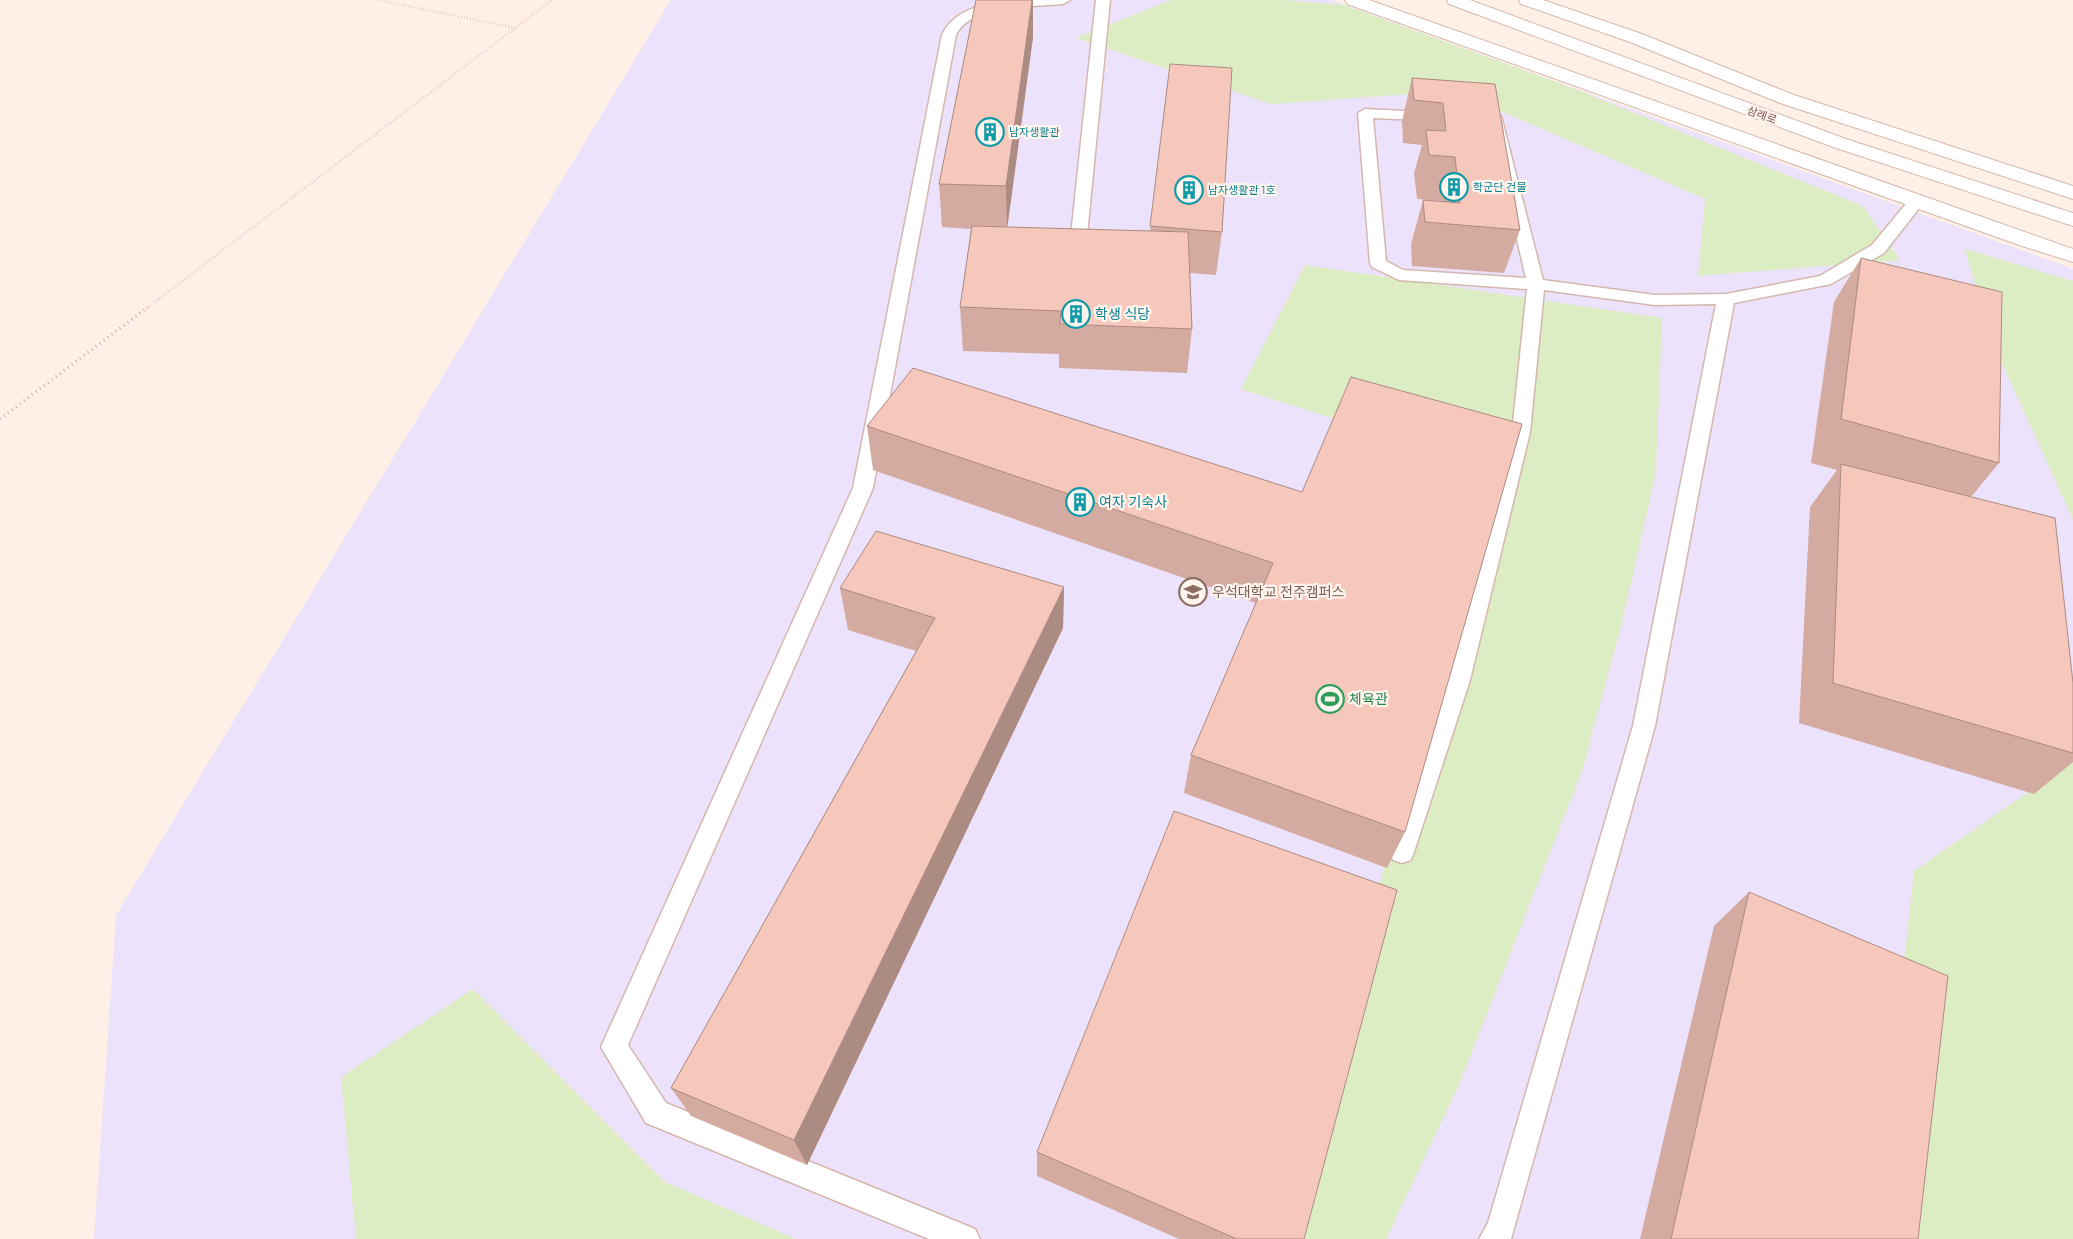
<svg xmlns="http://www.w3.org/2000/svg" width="2073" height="1239" font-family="Montserrat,'Noto Sans KR',sans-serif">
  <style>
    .education { fill: #ede2fb }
    .green { fill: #dcedc3 }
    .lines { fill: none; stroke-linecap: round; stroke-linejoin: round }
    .service-casing { stroke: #d4b7ad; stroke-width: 3 }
    .tertiary-casing { stroke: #d4b7ad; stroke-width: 2 }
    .path-far1 { stroke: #dbaa9e; stroke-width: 2.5; stroke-dasharray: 0.5 2.5; stroke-linecap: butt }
    .path { stroke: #dbaa9e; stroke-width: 3; stroke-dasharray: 1 4; stroke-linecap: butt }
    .service { fill: #fff; fill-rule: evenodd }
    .tertiary { fill: #fff; fill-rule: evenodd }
    .wall { fill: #d4aba1 }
    .shaded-wall { fill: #ac8b83 }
    .building { fill: #f6c7bb; stroke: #ac8b83 }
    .labels { text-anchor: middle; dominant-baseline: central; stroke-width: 4.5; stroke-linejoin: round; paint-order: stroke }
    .far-street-label { font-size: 11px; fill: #7a5048; stroke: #fff5ee }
    .far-culture-label { font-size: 11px; fill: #0d838f; stroke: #fff5ee; text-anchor: start }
    .culture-label { font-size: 14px; fill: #0d838f; stroke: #fff5ee; text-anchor: start }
    .education-label { font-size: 14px; fill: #785e54; stroke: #fff5ee; text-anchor: start }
    .leisure-label { font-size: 14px; fill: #27864d; stroke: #fff5ee; text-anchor: start }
  </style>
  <rect width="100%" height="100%" fill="#fef0e6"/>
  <!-- education -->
  <path class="education" d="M671,0h660l742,269v970h-1979l22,-324z"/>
  <!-- green -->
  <path class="green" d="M1171,0h111l62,5 234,85 285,116 37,54 -202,16 7,-77 -251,-108 -183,13 -195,-66z
    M1965,249l108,32v239l-83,-183z
    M1305,265l357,53 -6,154 -33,147 -41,152 -123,314 -73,154h-111l225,-767 -259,-83z
    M2073,761v478h-176l-14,-90 31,-278z
    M473,989l192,193 131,57h-440l-15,-162z"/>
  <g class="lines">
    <defs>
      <path id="service" d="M1017,0h53l-7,4c-29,3 -93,0 -107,31l-83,453 -245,557 38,58 309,126 5,10h-51l-283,-116 -45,-76 252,-559 89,-453c13,-28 47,-32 75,-35z
        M1096,0h14l-24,245 -8,5 -8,-5z
        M1365,109l136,7 42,164 112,15 71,-1 94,-18 52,-31 38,-46 6,-2 8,5 -40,51 -53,31 -97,19 -79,423 -144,513h-32l9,-16 145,-497 83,-422 -61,1 -111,-15 -14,142 -60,248 -56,172 -3,8 -9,3 -9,-3 -3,-8 58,-172 64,-248 15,-143 -128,-9 -27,-13 -2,-4 -12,-150zM1373,118l117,5 36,155 -123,-8 -17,-9z"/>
      <path id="tertiary" d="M1345,0h24l704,249v13l-54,-17 -672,-241z
        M1447,0h23l376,139 227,74v13l-240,-79 -384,-143z
        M1519,0h24l99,34 152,61 279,91v13l-293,-96 -150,-61 -109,-38z"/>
    </defs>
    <!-- service casing -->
    <use href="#service" class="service-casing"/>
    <!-- tertiary casing -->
    <use href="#tertiary" class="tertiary-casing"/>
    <!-- path-far1 -->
    <path class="path-far1" d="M379,0l136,28
      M147,308l405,-308"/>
    <!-- path -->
    <path class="path" d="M0,419l148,-112"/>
    <!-- service -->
    <use href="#service" class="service"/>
    <!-- tertiary -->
    <use href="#tertiary" class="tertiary"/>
  </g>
  <!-- wall -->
  <path class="wall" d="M976,0h57v37l-26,190 143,4 20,-167 52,168 -6,43 -26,-2 2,56 -5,44 -128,-5v-14l-96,-3 -3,-44 11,-78 -29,-2 -3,-43z
    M1412,78l83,6 25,146 -16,43 -92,-7 -1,-22 12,-44 20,2v-1l-26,-2 -3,-26 8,-28 -19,-2 -1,-22z
    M1861,258l138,205 -28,34 102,186v79l-39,32 -235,-71 11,-216 27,-37 -26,-7 23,-161z
    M867,426l435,66 103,340 -18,36 -203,-75 7,-38 65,-152 -383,-133z
    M1064,587l-1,41 -256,537 -116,-49 -20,-28 245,-437 -68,-21 -8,-42z
    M1749,892l169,347h-278l74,-313z
    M1037,1152l267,87h-125l-142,-63z"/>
  <!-- shaded-wall -->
  <path class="shaded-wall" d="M1032,0h1v37l-26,193 -1,-44z
    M1064,587l-1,41 -256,537 -13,-25z"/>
  <!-- building -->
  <path class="building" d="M976,0h56l-26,186 -67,-2z
    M1170,64l62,4 -10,164 -72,-6z
    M1412,78l83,6 25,146 -95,-8 -2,-22 37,3 -5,-46 -26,-2 -3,-25 20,1 -3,-28 -29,-3z
    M972,226l216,6 4,97 -132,-5 1,-13 -101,-4z
    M1861,258l141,34 -3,171 -158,-44z
    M913,368l389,124 49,-115 171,47 -117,408 -214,-77 82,-192 -406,-137z
    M1841,464l214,54 18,165v70l-240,-70z
    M876,531l188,56 -270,553 -123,-52 264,-470 -95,-30z
    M1174,811l223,79 -93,349h-67l-200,-87z
    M1749,892l199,84 -30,263h-247z"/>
  <!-- icons -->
  <defs>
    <symbol id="building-ring" viewBox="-11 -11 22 22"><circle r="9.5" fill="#fff5ee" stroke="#0f9aa8" stroke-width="1.5"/><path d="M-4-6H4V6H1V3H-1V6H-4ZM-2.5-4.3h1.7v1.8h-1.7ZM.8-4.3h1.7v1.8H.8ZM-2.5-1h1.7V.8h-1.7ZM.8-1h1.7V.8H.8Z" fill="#0f9aa8"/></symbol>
    <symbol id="university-ring" viewBox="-11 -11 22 22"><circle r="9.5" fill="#fff5ee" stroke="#8d6e63" stroke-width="1.5"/><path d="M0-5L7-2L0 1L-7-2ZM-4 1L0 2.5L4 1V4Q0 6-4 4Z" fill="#8d6e63"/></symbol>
    <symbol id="stadium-ring" viewBox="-11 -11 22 22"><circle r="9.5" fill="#fff5ee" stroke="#2e9e5b" stroke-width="1.5"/><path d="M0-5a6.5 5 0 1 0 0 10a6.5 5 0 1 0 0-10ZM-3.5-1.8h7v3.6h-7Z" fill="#2e9e5b"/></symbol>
  </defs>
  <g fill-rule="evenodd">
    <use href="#building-ring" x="974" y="116" width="32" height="32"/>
    <use href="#building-ring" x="1438" y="171" width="32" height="32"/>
    <use href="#building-ring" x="1173" y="174" width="32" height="32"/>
    <use href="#building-ring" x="1060" y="298" width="32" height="32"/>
    <use href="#building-ring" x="1064" y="486" width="32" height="32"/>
    <use href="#university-ring" x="1177" y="576" width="32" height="32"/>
    <use href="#stadium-ring" x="1314" y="683" width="32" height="32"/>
  </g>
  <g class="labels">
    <!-- far-street labels -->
    <g class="far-street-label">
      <text transform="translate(1762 115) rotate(20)">삼례로</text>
    </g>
    <!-- far-culture labels -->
    <g class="far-culture-label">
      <text x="1009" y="132">남자생활관</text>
      <text x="1473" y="187">학군단 건물</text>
      <text x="1208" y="190">남자생활관 1호</text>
    </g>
    <!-- culture labels -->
    <g class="culture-label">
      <text x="1095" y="314">학생 식당</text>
      <text x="1099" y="502">여자 기숙사</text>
    </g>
    <!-- education labels -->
    <g class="education-label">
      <text x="1212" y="592">우석대학교 전주캠퍼스</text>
    </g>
    <!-- leisure labels -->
    <g class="leisure-label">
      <text x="1349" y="699">체육관</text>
    </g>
  </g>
</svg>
